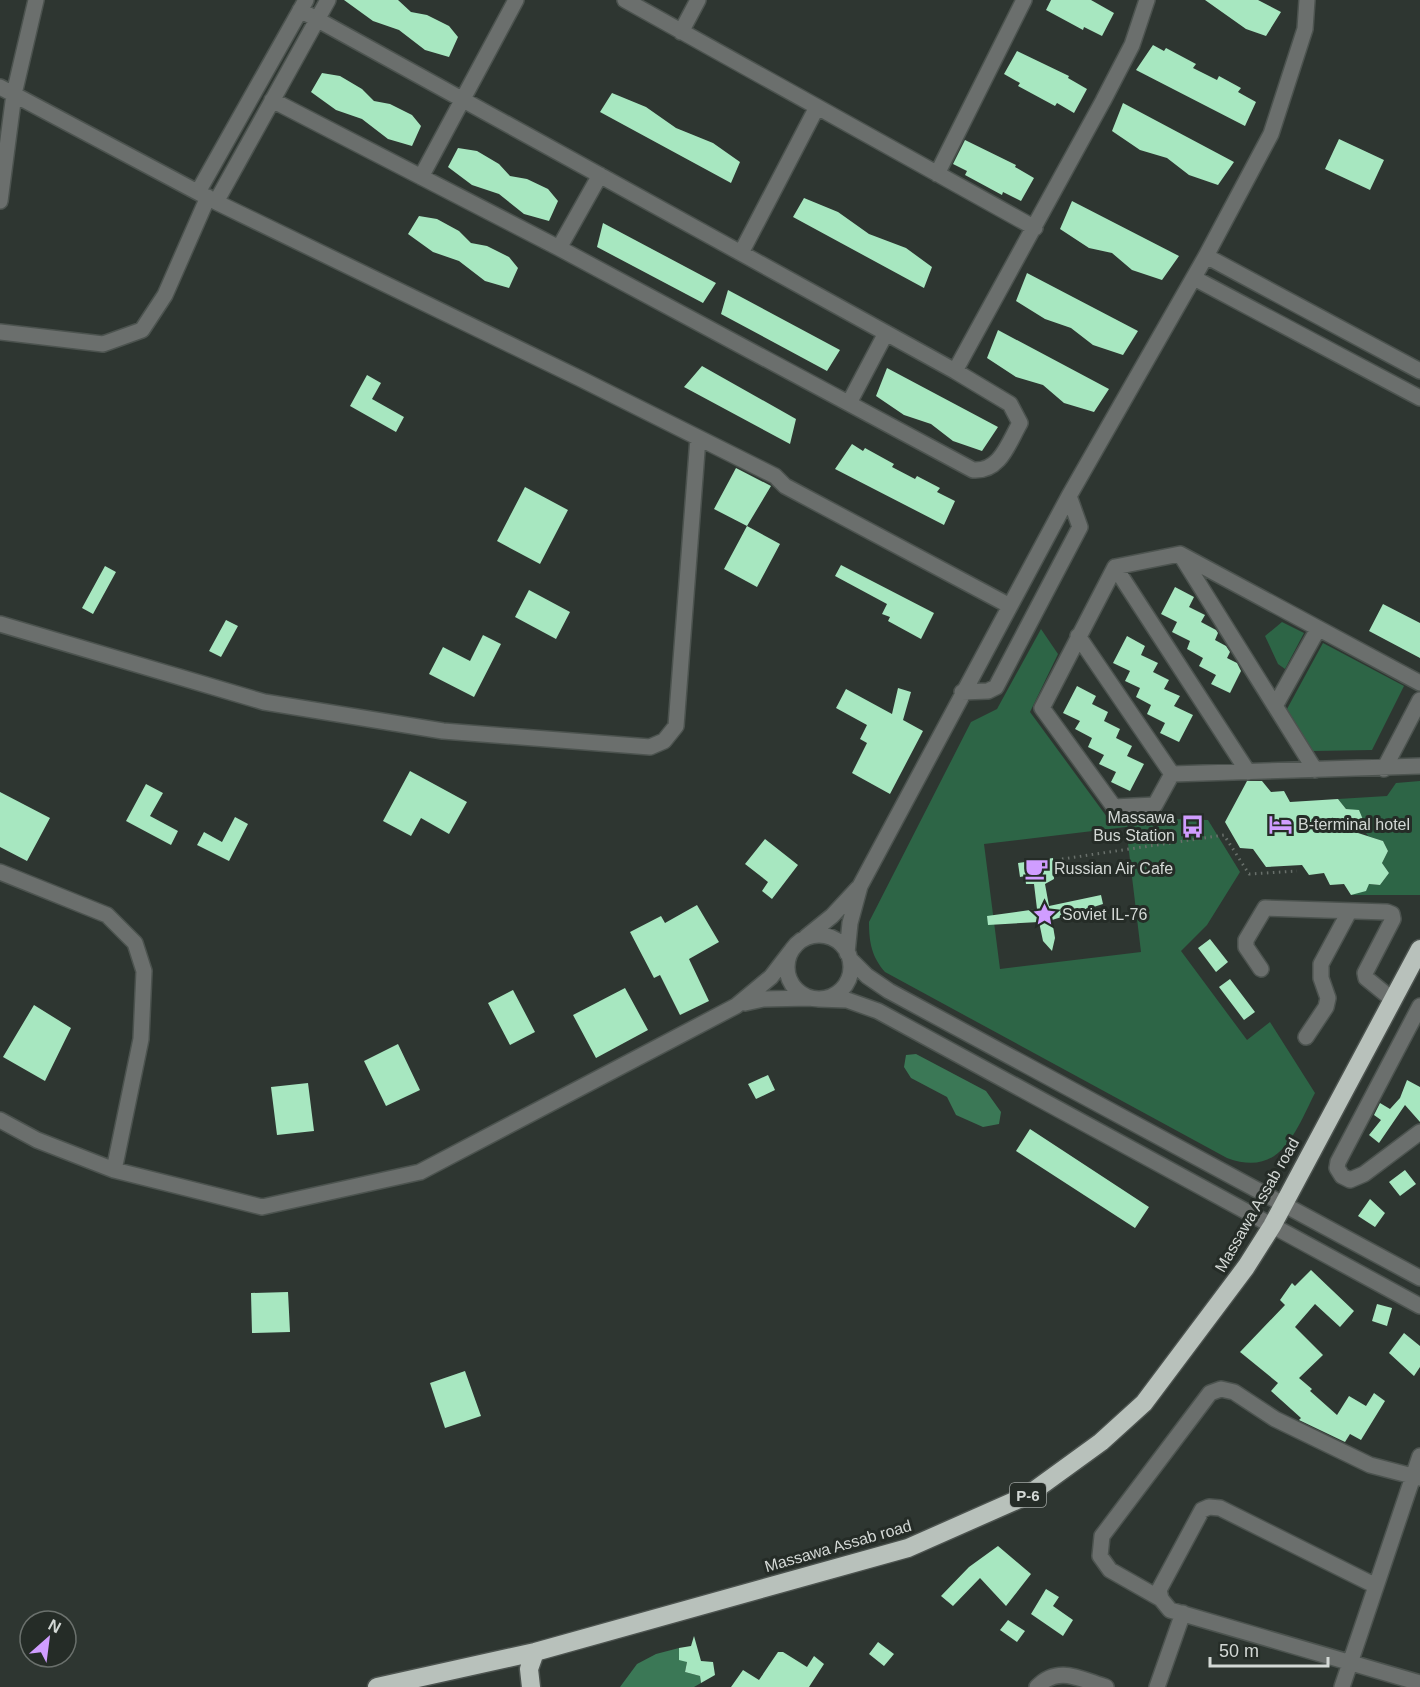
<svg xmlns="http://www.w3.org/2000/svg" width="1420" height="1687" font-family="Helvetica,sans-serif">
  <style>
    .green { fill: #2d6546; fill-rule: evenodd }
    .forest { fill: #3b7856 }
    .building { fill: #a7e7c0 }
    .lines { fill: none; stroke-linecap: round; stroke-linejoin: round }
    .minor-casing { stroke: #4c534f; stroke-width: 18 }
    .highway-casing { stroke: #4c534f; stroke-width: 21 }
    .path { stroke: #69706b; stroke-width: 3; stroke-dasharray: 1.5 4.5; stroke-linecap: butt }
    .minor { stroke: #6b6f6d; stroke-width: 15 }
    .highway { stroke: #b8c1bb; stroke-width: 18 }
    .labels { text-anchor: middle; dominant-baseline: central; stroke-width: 6; stroke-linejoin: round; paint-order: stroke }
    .shield { fill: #252c27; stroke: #a0a5a2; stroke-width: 1.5 }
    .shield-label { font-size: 15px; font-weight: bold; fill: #d4d9d6 }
    .poi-label { font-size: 16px; fill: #d4d9d6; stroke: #252c27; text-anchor: start }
    .street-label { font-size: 16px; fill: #d4d9d6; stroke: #252c27 }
  </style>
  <rect width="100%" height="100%" fill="#2e3631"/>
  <!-- green -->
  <path class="green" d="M1282,622l22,11 -19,36 -7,-5 -13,-28z
    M1041,629l17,25 -28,58 77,105 101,3 32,52 -33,53 -26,26 66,89 23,-18 45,71c-20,39 -34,85 -88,65l-342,-186c-13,-15 -16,-29 -16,-50l102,-200 26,-13zM1126,827l15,125 -141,17 -16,-125z
    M1323,643l81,43 -32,64 -59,1 -26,-42z
    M1420,781v114h-69l18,-11 11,1 9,-12 -7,-10 6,-12 -5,-10 -15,-5 -4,-6 -4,1 4,-9 -5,-11 -13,-2 -8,-10 49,-3 9,-13z"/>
  <!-- forest -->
  <path class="forest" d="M916,1054l70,37 15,21 -2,12 -16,3 -27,-12 -9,-18 -36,-19 -7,-11 2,-12z
    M679,1648l8,14 -2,10 15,4 1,7 -7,4h-74l17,-23 19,-10z"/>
  <!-- building -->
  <path class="building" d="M344,0h54l13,12 16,3 22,11 9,11 -9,20 -24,-7 -26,-20 -26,-9z
    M1051,0h40l23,13 -12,23 -18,-9 -1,3 -37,-20z
    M1205,0h53l23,12 -15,24 -20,-7z
    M1153,45l11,6 2,-3 30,16 -3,4 24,12 2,-4 22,12 -3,4 18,10 -11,24 -109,-56z
    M1017,51l52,25 -1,2 19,11 -13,24 -17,-10 -2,3 -37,-20 2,-3 -16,-9z
    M322,73l18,3 22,13 12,12 16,3 22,11 9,11 -9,20 -24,-7 -26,-20 -26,-9 -25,-18z
    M612,93l34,14 30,21 37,15 27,19 -9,21 -131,-71z
    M1123,103l111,59 -16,23 -29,-10 -22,-17 -27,-8 -28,-19z
    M1339,139l45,21 -14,30 -45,-21z
    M965,140l51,25 -1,2 19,11 -13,23 -18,-9 -1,3 -37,-20 2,-4 -14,-7z
    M458,148l19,3 22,13 11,12 17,3 21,10 10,12 -9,20 -25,-7 -25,-20 -27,-9 -24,-18z
    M804,198l34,14 31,22 37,14 26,19 -8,21 -131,-71z
    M1072,201l107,55 -17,24 -30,-10 -20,-17 -23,-5 -29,-19z
    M419,216l18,3 22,12 12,12 16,3 22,11 9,11 -9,20 -24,-7 -26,-20 -26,-9 -25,-18z
    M603,223l113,60 -13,20 -106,-56z
    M1027,273l111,58 -15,24 -30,-10 -22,-17 -26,-9 -29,-18z
    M728,290l112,60 -13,21 -106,-57z
    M998,330l111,59 -15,23 -30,-9 -21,-18 -27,-8 -29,-19z
    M702,366l94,53 -6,25 -106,-57z
    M887,368l111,59 -16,24 -29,-10 -22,-17 -27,-9 -28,-19z
    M367,375l14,8 -9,16 32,18 -8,15 -46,-26z
    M852,444l11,7 2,-3 29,16 -2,3 23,12 2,-3 23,12 -3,4 18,9 -11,24 -109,-56z
    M736,468l35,18 -24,40 -33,-17z
    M525,487l43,23 -28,54 -43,-23z
    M747,526l33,18 -23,43 -33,-18z
    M841,565l93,48 -13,26 -33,-18 2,-4 -8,-3 5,-10 -52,-28z
    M105,566l11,6 -23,42 -11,-6z
    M1175,587l19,10 -5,10 16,8 -4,7 15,8 2,3 -3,7 11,6 4,6 -3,6 10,5 4,8 -11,22 -19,-9 5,-9 -17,-9 4,-8 -16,-9 3,-8 -18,-9 5,-10 -16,-8z
    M529,590l41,22 -14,27 -41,-22z
    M1383,604l37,19v35l-51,-27z
    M226,620l12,6 -17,31 -12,-6z
    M483,635l18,9 -27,53 -45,-23 14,-27 27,14z
    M1127,636l18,10 -4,9 17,8 -5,9 16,8 -5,9 16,7 -6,10 19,9 -14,27 -19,-9 5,-10 -18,-9 4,-9 -15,-8 4,-9 -15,-7 5,-10 -17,-8z
    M1077,686l19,10 -4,8 16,8 -4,9 16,8 -4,9 16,8 -5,10 17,8 -14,27 -19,-9 5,-10 -17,-8 5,-9 -16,-8 4,-9 -17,-9 5,-8 -17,-8z
    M898,688l13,4 -8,28 20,11 -33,63 -38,-21 15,-30 -7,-4 7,-14 -31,-17 10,-19 46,25z
    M410,771l57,31 -18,32 -28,-16 -10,18 -28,-15z
    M1247,781h15l9,11 13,-1 6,11 48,-3 8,10 13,1 5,12 -6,11 25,8 5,10 -6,12 7,10 -9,12 -11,-1 -3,7 -15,4 -7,-11 -14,1 -6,-12 -15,2 -7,-10 -36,2 -13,-18 -13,-1 -15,-26z
    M146,784l17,9 -13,23 28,15 -7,14 -45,-24z
    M0,792l50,26 -23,43 -27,-14z
    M235,817l13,7 -19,37 -32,-16 7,-13 18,10z
    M765,839l33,26 -26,34 -10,-8 6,-9 -23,-18z
    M1053,858l1,21 -9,5 4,22 52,-11 2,9 -51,16 3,18 -3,13 -9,-10 -4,-19 -51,3 -1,-9 50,-7 -3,-25h-8l-1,-8 -5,1 -2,-14z
    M697,905l22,37 -30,17 20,42 -29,14 -20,-40 -6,3 -24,-46 31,-16 4,7z
    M1210,939l18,23 -12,10 -18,-24z
    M1230,979l25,33 -11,8 -25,-33z
    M625,988l23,42 -52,28 -23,-43z
    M513,990l22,42 -25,13 -22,-42z
    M34,1005l37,23 -26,53 -42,-24z
    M398,1044l22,46 -34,16 -22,-45z
    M768,1075l7,15 -19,9 -8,-15z
    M1407,1080l13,7v35l-15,-17 -26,38 -10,-8 12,-15 -7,-5 6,-12 10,6 10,-11z
    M308,1083l6,48 -37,4 -6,-48z
    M1030,1129l119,78 -14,21 -119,-77z
    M1405,1170l11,14 -16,12 -11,-14z
    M1370,1199l15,14 -10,14 -17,-11z
    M1311,1270l43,41 -14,16 -25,-23 -20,23 28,28 -24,23 13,11 -2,2 27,24 12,-19 17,10 8,-13 11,8 -24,39 -11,-6 -5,8 -46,-22 2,-2 -30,-27 7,-8 -38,-31 45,-47 -5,-5 12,-17 3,3z
    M288,1292l2,40 -38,1 -1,-40z
    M1377,1304l15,4 -5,18 -15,-5z
    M1404,1333l16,13v21l-6,9 -25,-23z
    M465,1371l16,45 -36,12 -15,-45z
    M998,1546l33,28 -25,32 -26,-28 -27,28 -12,-10 28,-29z
    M1046,1589l13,8 -6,9 20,14 -10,16 -32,-22z
    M1008,1620l17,11 -8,11 -17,-12z
    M694,1636l7,25 12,1 2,13 -14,8 -1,-7 -15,-4 2,-10 -8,-2v-12l12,-2z
    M878,1642l16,12 -10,12 -15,-12z
    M778,1652h5l24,15 7,-11 10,8 -15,23h-78l12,-17 16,10z"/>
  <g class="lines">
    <defs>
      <path id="minor" d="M625,0l410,228
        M681,32l17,-32
        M0,87l216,115 365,177 194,97 10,10 225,120
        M272,100l287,148 414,222c27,2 35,-26 47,-47l-10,-19 -55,-33 -655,-361
        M937,174l87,-174
        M421,177l95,-177
        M198,192l108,-192
        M0,201l14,-107 22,-94
        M216,202l112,-202
        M559,248l41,-73
        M741,253l75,-144
        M1206,256l214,115
        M1194,278l226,120
        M0,332l103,12 39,-14 23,-35 43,-98
        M955,371l148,-270 29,-56 15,-45
        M849,403l37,-70
        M1182,557l133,213
        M1115,567l133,205
        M0,624l264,78 179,29 207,16 14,-6 12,-15 22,-288
        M1078,636l94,138
        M1420,683l-240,-129 -65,13 -73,141 72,99 41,-2 17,-31 248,-8
        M962,692l26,-1 8,-4 84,-160 -11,-31
        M1275,706l43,-77
        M1384,769l36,-69
        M0,872l107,43 28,28 9,28 -3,68 -27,131
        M787 967a32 32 0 1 1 64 0a32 32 0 1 1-64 0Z
        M806,937l26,-21 26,-28
        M847,953l3,-30 10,-37 209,-390 137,-240 65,-122 34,-105 2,-29
        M850,959l17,17 22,15 531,287
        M1261,969l-15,-22v-7l19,-32 122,4 5,2 1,5 -28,54 1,5 27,22
        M818,999l29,1 31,11 542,295
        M745,1003l18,-4 47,-1
        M1420,1006l-82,156 -1,6 5,8 8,4 14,-6 56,-42
        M1306,1037l20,-30 2,-9 -7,-20v-14l28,-52
        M0,1120l37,20 77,30 148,37 158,-35 316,-166 35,-29 20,-26
        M1376,1586l-156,-78 -11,-1 -7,3 -43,80 2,9 9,11 250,73
        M1161,1599l-51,-29 -10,-14 2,-20 108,-143 11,-4 13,3 41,27 95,46 50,13
        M1037,1687c21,-22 43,-8 69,0
        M1157,1687l26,-74
        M1342,1687l78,-231"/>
      <path id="highway" d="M377,1687l158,-35 373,-104 120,-53 73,-53 43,-39 102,-136 26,-41 148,-277
        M531,1687l-2,-18 6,-17"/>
    </defs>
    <!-- minor casing -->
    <use href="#minor" class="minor-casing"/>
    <!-- highway casing -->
    <use href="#highway" class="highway-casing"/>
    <!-- path -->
    <path class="path" d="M1062,859l162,-24 25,39 48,-3"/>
    <!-- minor -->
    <use href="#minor" class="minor"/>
    <!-- highway -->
    <use href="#highway" class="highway"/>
  </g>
  <!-- icons -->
  <defs>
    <symbol id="hotel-bare" viewBox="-9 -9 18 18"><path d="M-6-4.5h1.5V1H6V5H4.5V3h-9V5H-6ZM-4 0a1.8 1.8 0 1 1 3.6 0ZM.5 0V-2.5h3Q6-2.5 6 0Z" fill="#d09dff" stroke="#252c27" stroke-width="2.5" paint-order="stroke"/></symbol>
    <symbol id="bus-bare" viewBox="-9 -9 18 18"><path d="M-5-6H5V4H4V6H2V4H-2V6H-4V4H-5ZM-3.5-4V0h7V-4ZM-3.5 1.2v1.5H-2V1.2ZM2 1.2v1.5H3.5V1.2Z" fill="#d09dff" stroke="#252c27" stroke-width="2.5" paint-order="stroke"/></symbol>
    <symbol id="cafe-bare" viewBox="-9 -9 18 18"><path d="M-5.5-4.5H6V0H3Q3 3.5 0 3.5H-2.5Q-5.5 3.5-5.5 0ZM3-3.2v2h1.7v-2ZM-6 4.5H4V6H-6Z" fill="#d09dff" stroke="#252c27" stroke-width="2.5" paint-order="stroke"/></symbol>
    <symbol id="sight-bare" viewBox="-9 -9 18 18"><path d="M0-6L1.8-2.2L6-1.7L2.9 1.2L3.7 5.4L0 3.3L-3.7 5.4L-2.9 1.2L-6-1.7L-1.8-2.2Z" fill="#d09dff" stroke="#252c27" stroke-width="2.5" paint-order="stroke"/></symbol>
  </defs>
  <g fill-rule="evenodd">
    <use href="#hotel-bare" x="1264" y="808" width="33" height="33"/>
    <use href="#bus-bare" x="1176" y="810" width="33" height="33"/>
    <use href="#cafe-bare" x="1020" y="852" width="33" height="33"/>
    <use href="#sight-bare" x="1028" y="898" width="33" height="33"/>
  </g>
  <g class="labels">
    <!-- shield labels -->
    <rect class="shield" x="1010" y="1483" width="36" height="24" rx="4.5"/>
    <g class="shield-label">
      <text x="1028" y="1495">P-6</text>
    </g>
    <!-- poi labels -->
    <g class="poi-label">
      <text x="1175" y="817" text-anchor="end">Massawa<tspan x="1175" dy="18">Bus Station</tspan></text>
      <text x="1298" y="824">B-terminal hotel</text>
      <text x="1054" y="868">Russian Air Cafe</text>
      <text x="1062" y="914">Soviet IL-76</text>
    </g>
    <!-- street labels -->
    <g class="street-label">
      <text transform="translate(1257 1205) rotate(-60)">Massawa Assab road</text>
      <text transform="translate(838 1546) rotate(-16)">Massawa Assab road</text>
    </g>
  </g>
  <!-- north arrow -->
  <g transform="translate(48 1639) rotate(28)"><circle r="28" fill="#252c27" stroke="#6b716d" stroke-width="1.5"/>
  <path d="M0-4.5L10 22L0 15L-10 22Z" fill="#d09dff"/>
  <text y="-9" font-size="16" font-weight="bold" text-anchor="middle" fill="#d4d9d6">N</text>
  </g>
  <!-- scale -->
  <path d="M1210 1657v9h118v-9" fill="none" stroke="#d4d9d6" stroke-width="3"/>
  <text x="1219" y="1657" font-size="18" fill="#d4d9d6" stroke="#252c27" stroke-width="4.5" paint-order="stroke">50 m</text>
</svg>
